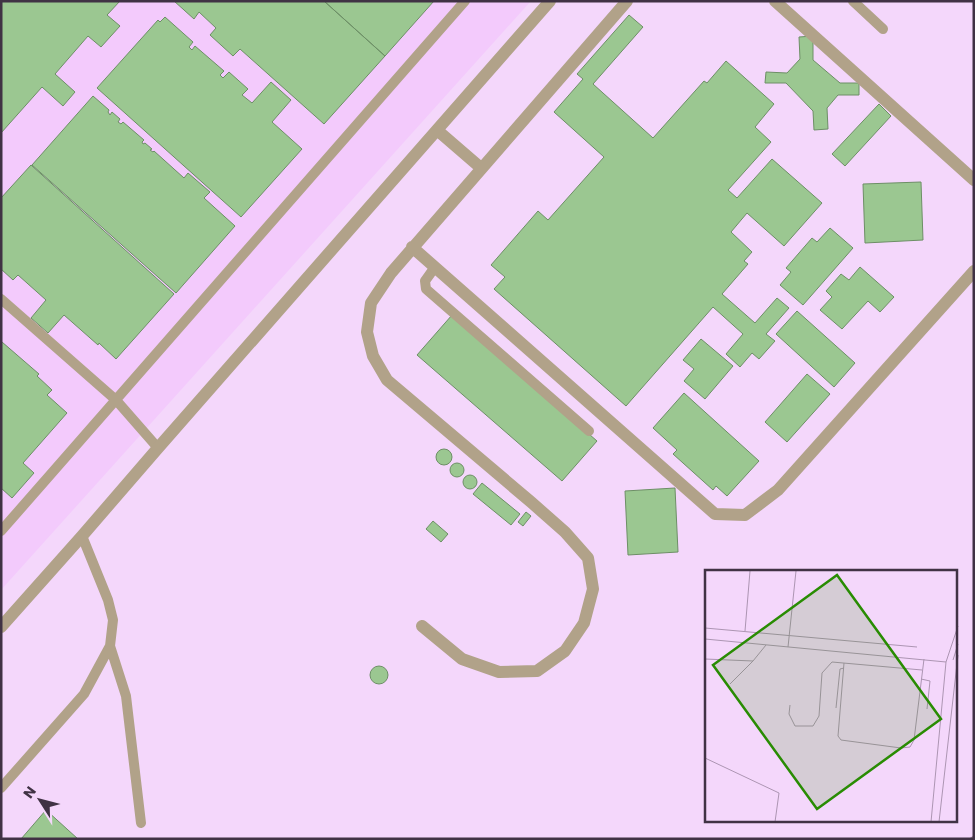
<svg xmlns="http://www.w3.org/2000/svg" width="975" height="840" viewBox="0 0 975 840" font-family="Poppins,sans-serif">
	<rect width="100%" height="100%" fill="#f4d7fb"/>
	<!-- built -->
	<path fill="#f3cafc" d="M1 1H531L1 590Z"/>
	<!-- building -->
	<path fill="#9bc791" stroke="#6d8f66" d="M1 1H120L107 15 120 26 101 47 88 36 55 74 75 92 63 106 42 87 1 133Z
		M174 1H324L385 56 324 124 240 49 233 56 210 35 216 28 199 12 194 19Z
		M324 1H434L385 56Z
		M629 15 643 27 593 84 653 138 704 81 707 83 726 61 774 104 755 127 771 142 728 190 737 198 772 159 822 203 784 246 747 213 731 232 752 252 744 261 748 264 722 294 755 323 777 298 789 308 766 334 775 341 759 359 752 353 740 367 726 354 743 334 713 307 626 406 494 289 505 277 491 265 538 211 548 220 604 157 554 112 583 79 577 74Z
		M165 17 193 42 189 47 192 50 195 46 224 71 220 75 223 78 229 72 248 89 242 95 252 103 271 82 291 100 272 122 302 149 241 217 97 88 158 20 160 22Z
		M813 36V60L840 83H859V95H838L827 108 828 129 814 130 813 111 786 83H765L766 72 787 73 800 59 799 37Z
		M93 96 109 110 108 112 110 115 112 112 120 119 118 122 121 124 123 122 144 140 142 142 143 144 145 143 152 149 150 150 153 152 154 151 184 178 188 173 210 192 204 198 235 226 176 293 32 165Z
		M879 104 891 116 845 166 832 154Z
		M31 165 174 294 116 359 99 343 98 345 64 315 48 333 31 318 46 300 18 275 13 280 1 269V198Z
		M921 182 923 240 865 243 863 184Z
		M830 228 853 248 803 305 780 285 791 272 786 268 812 238 817 242Z
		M860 267 894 297 880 312 868 301 842 329 820 310 832 297 826 291 841 274 849 280Z
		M797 311 855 363 834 387 776 334Z
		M452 315 597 441 562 481 417 355Z
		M701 339 733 366 705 399 684 381 694 369 683 360Z
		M2 342 39 374 37 376 52 390 47 395 67 413 23 463 34 473 12 498 1 488V343Z
		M807 374 830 394 787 442 765 422Z
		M684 393 759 461 727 496 716 486 713 490 673 454 677 450 653 428Z
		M436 457a8 8 0 1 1 16 0a8 8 0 1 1-16 0Z
		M450 470a7 7 0 1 1 14 0a7 7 0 1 1-14 0Z
		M463 482a7 7 0 1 1 14 0a7 7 0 1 1-14 0Z
		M482 483 520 514 511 525 473 494Z
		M675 488 678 552 628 555 625 491Z
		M526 512 531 516 523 526 518 522Z
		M433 521 448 534 441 542 426 529Z
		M370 675a9 9 0 1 1 18 0a9 9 0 1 1-18 0Z
		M46 810 78 839H21Z"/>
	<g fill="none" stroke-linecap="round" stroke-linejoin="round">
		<!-- path -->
		<path stroke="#9c86a1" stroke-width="3" stroke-dasharray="4 2.5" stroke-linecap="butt" d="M971 839 974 837"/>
		<!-- service -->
		<path stroke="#b1a289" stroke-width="10" d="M853 1 883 29
			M435 267 425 281 426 289 589 431
			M1 299 116 400 158 448
			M1 531 465 1
			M110 646 126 696 141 823
			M1 788 84 694 110 646 113 620 108 600 82 536"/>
		<!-- minor -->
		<path stroke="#b1a289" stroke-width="12" d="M775 1 974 180
			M437 130 481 168
			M412 247 715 514 745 515 778 490 974 271
			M422 626 462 659 499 672 537 671 565 651 584 623 593 589 588 558 565 532 531 502 387 380 373 356 367 332 371 303 391 273 627 1
			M1 627 82 536 158 448 550 1"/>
	</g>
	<!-- overview -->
	<g transform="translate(705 570)">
		<rect width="252" height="252" fill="#f4d7fb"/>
		<path fill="none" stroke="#ac95b2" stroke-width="1" d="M0 58 212 77M40 61 45 1M0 69 241 92M83 77 91 1M0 89 48 91 61 75M248 90 253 74M139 93 133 166 136 170 196 178 205 177 209 170 219 89M216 109 225 111 222 139M25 114 48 91M85 135 84 144 90 156H108L114 146 117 103 127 92 217 100M131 138 135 99 139 98M0 188 74 223 70 252M226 252 241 92 253 56M234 252 253 85"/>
		<path fill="#298c03" fill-opacity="0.15" stroke="#298c03" stroke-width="2.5" d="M132 5 236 149 112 239 8 95Z"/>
		<rect width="252" height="252" fill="none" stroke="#403244" stroke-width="2.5"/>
	</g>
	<!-- border -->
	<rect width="975" height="840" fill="none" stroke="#403244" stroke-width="5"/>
	<!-- north arrow -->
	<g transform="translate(40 800) rotate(306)" stroke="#f4d7fb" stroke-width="4" paint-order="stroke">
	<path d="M0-4L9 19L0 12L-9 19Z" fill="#403244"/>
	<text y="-8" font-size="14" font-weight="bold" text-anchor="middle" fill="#403244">N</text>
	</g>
</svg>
